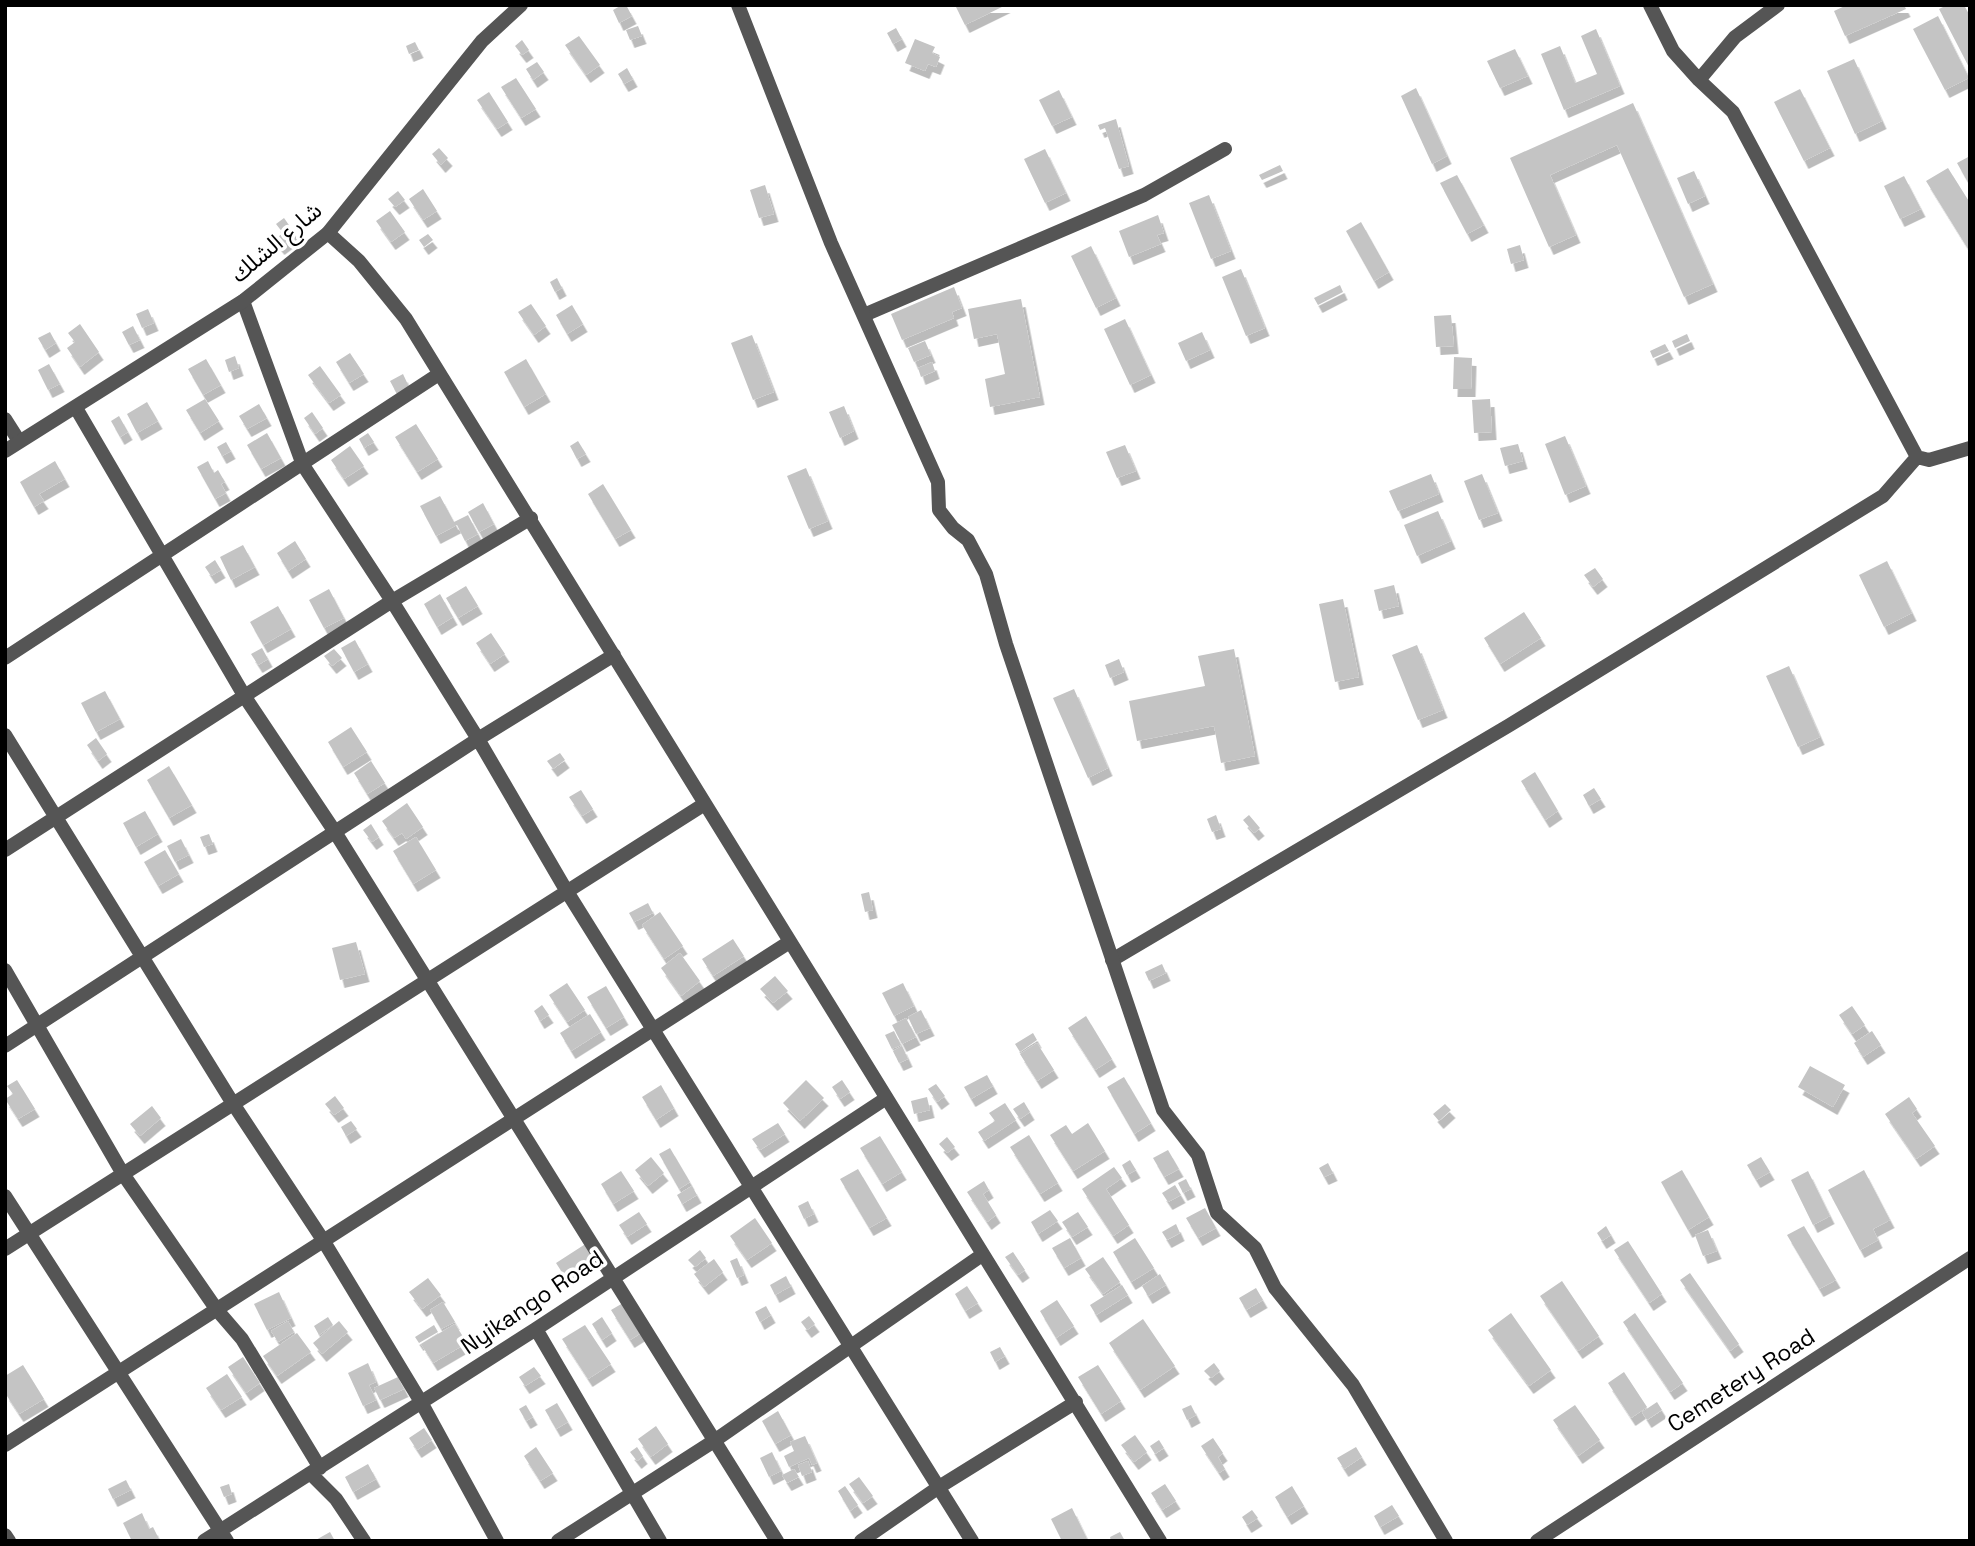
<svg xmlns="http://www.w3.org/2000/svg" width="1975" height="1546" viewBox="0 0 1975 1546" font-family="'Space Grotesk','Noto Sans Arabic',sans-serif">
	<defs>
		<filter id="shadow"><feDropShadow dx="4.5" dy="8" stdDeviation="0" flood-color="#0004"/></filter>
	</defs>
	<rect width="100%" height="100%" fill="#fff"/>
	<!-- building -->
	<path fill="#c4c4c4" filter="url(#shadow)" d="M622 5H626L632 16 619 23 613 10Z
		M955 5H1006L965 25Z
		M1847 5H1904L1906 9 1845 36 1834 11Z
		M1947 5H1964L1970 16V69L1939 9Z
		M1938 16 1969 78 1945 90 1913 29Z
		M638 26 642 36 630 40 626 30Z
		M896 28 902 39 893 44 887 33Z
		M1596 29 1620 86 1564 110 1541 54 1560 46 1575 83 1597 74 1581 36Z
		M579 36 600 65 586 75 565 45Z
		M915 39 935 47 932 53 940 57 936 67 928 64 925 71 905 63Z
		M522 40 529 50 522 55 515 46Z
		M415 42 419 50 409 54 406 46Z
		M1515 49 1528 76 1500 88 1487 61Z
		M1854 59 1882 121 1855 134 1827 71Z
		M537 62 544 72 533 80 526 69Z
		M627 68 633 79 624 84 618 74Z
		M516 78 536 109 521 118 501 87Z
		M1416 88 1447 156 1432 164 1401 96Z
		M1800 89 1830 148 1804 161 1774 102Z
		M1059 90 1072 117 1052 126 1039 100Z
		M489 92 508 122 497 129 477 100Z
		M1633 103 1713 284 1684 297 1617 145 1550 175 1576 235 1549 247 1510 158Z
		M1116 119 1129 166 1119 169 1105 128 1100 130 1098 125Z
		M439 148 448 158 441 165 432 154Z
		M1045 149 1066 193 1045 203 1024 159Z
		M1970 156V186L1957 163Z
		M1280 165 1283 171 1262 180 1259 175Z
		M1948 168 1970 203V252L1926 181Z
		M1694 171 1705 196 1688 204 1677 178Z
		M1457 175 1484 225 1467 234 1440 183Z
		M1904 176 1921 209 1900 219 1884 186Z
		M765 185 774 214 759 218 750 190Z
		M423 189 437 211 423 220 409 199Z
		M398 191 405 200 395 207 388 199Z
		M1209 195 1231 251 1211 259 1189 203Z
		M390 211 405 232 391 242 376 221Z
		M1158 215 1164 233 1157 235 1161 244 1129 257 1119 231Z
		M284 218 296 235 280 247 274 240 283 233 276 224Z
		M1361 222 1389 272 1374 281 1346 231Z
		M428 234 433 240 424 247 419 240Z
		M1520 245 1524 260 1511 264 1507 249Z
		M1091 246 1116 298 1096 308 1071 256Z
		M1241 269 1265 328 1246 336 1222 277Z
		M557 278 562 288 555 292 550 282Z
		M1340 285 1343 292 1318 305 1314 298Z
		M954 287 962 308 952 312 954 318 902 340 891 314Z
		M1021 299 1040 397 990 407 985 379 1005 374 997 334 974 339 968 309Z
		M531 304 546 326 534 335 518 312Z
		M572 305 583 324 567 334 556 315Z
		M148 309 154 323 142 328 136 314Z
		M1451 315 1454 346 1436 347 1434 316Z
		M1125 319 1151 375 1130 385 1104 329Z
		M80 324 99 352 80 367 67 348 75 342 68 333Z
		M133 326 140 340 129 345 122 332Z
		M50 332 56 343 45 350 38 338Z
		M1202 332 1210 350 1186 361 1178 343Z
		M1687 334 1690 341 1675 348 1672 341Z
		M752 335 774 392 753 400 731 343Z
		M925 341 931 355 914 362 908 348Z
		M1665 344 1669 351 1653 358 1650 351Z
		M350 353 364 374 349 383 336 362Z
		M235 356 239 368 229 372 225 360Z
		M1454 357 1472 358 1471 389H1453Z
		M206 359 221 385 203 395 188 369Z
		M526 359 546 394 524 407 504 372Z
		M932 362 935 371 921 377 918 368Z
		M49 364 60 384 48 390 38 370Z
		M320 366 341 395 329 403 308 375Z
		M403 374 410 389 398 396 390 381Z
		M205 399 219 421 200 433 186 410Z
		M1490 399 1492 432 1474 433 1472 400Z
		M147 402 158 421 137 433 127 414Z
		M259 404 267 418 247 429 239 416Z
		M844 406 854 431 840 438 829 412Z
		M312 412 323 428 315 434 304 418Z
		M119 416 128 432 120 437 111 421Z
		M416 424 438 459 417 472 395 437Z
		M267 433 281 458 261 469 247 445Z
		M368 433 374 442 364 448 359 439Z
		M1565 436 1586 486 1565 495 1545 444Z
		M578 441 586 454 577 459 570 446Z
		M226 442 231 451 222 456 217 447Z
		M1518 444 1523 461 1505 466 1500 448Z
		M1125 445 1136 471 1117 478 1106 452Z
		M350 446 364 466 344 479 331 460Z
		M55 461 65 479 39 494 44 501 34 507 20 482Z
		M208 461 214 473 218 470 225 482 221 484 226 493 215 499 197 467Z
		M806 468 828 521 809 529 787 476Z
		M1431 474 1439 494 1398 511 1389 491Z
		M1482 474 1498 513 1479 520 1464 481Z
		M603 484 631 530 615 539 588 494Z
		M440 496 454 522 468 515 478 534 465 541 457 525 436 536 420 506Z
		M483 503 494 524 479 532 468 512Z
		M1438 511 1451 541 1417 556 1404 525Z
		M295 541 306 559 288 571 277 553Z
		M243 545 255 567 231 580 220 557Z
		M215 560 221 570 211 576 205 567Z
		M1887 561 1912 613 1884 627 1859 575Z
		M1595 568 1603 579 1593 587 1584 575Z
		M1394 585 1399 606 1379 611 1374 590Z
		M466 586 478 606 458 618 446 598Z
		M329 589 344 618 324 628 309 600Z
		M440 594 453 617 437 627 424 604Z
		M1343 599 1359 677 1335 682 1319 604Z
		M278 606 291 629 263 645 250 622Z
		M1524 612 1541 638 1500 664 1484 638Z
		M491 633 505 654 490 664 476 643Z
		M355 640 368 664 354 672 341 648Z
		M1417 645 1443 710 1418 720 1392 655Z
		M262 648 268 659 258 665 251 654Z
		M334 649 342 658 332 666 324 656Z
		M1234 649 1255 756 1221 763 1214 726 1137 741 1129 701 1205 686 1198 656Z
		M1119 659 1124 672 1110 678 1105 665Z
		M1789 666 1820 737 1798 747 1766 676Z
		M1074 689 1108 768 1088 778 1053 698Z
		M105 691 120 719 96 732 81 703Z
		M351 727 367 752 343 767 328 742Z
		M96 738 107 754 98 761 87 745Z
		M560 753 565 760 553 769 547 761Z
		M371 761 385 783 367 794 354 773Z
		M169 766 192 805 169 818 147 780Z
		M1535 772 1558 811 1545 820 1521 781Z
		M1594 788 1601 799 1589 806 1583 795Z
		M581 790 593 809 582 816 569 797Z
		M407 803 423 827 406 839 402 833 394 838 382 821Z
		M145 811 158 834 136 847 123 823Z
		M1216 815 1221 829 1212 832 1207 819Z
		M1249 815 1260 828 1254 833 1243 820Z
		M371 824 379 837 372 842 363 830Z
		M209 834 213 844 204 847 200 837Z
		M416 837 436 870 413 884 393 851Z
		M181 839 189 855 175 862 167 846Z
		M165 850 179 874 158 886 144 862Z
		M869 892 873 910 865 912 861 894Z
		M648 903 653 913 634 922 629 913Z
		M660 912 683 946 664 959 642 925Z
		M733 939 744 956 713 976 702 959Z
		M356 942 365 974 340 980 332 948Z
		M680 953 700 981 681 996 661 968Z
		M1162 964 1166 973 1149 981 1145 972Z
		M775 976 788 991 773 1003 760 989Z
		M567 983 585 1010 567 1022 549 995Z
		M903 983 914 1006 894 1016 882 993Z
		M606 986 624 1017 606 1028 587 997Z
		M542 1005 549 1015 540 1021 534 1011Z
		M1852 1006 1865 1025 1852 1034 1839 1015Z
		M921 1010 930 1028 916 1034 908 1017Z
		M590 1014 601 1032 571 1051 560 1033Z
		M1086 1016 1112 1059 1095 1070 1068 1028Z
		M906 1018 916 1037 902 1044 892 1025Z
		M894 1031 901 1045 892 1049 885 1035Z
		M1872 1031 1881 1045 1863 1057 1854 1043Z
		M1033 1033 1037 1040 1020 1052 1015 1044Z
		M1037 1043 1054 1070 1037 1081 1020 1054Z
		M902 1046 908 1059 899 1063 893 1051Z
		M1810 1066 1845 1085 1833 1107 1798 1087Z
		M987 1075 993 1086 971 1099 964 1087Z
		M1124 1077 1151 1123 1134 1134 1107 1087Z
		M17 1080 35 1109 18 1119 5 1099 13 1094 7 1086Z
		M806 1080 824 1098 800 1121 783 1103Z
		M842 1080 850 1092 840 1099 832 1087Z
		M936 1084 945 1096 937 1102 928 1089Z
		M661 1085 674 1108 656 1120 642 1097Z
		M335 1096 344 1108 334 1115 325 1104Z
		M927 1097 930 1110 914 1114 911 1101Z
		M1909 1097 1917 1109 1912 1113 1935 1146 1916 1159 1885 1114Z
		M1024 1102 1030 1112 1020 1119 1013 1109Z
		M1005 1103 1016 1120 984 1141 978 1132 995 1121 989 1113Z
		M1445 1104 1451 1110 1439 1121 1433 1114Z
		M152 1106 161 1118 140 1136 130 1124Z
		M351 1121 357 1129 346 1136 341 1127Z
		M778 1123 785 1134 760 1150 752 1139Z
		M1088 1123 1105 1151 1073 1171 1050 1135 1066 1125 1072 1134Z
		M1029 1135 1058 1183 1040 1194 1010 1147Z
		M880 1136 902 1172 882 1184 860 1148Z
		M947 1137 955 1147 947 1153 939 1144Z
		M670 1148 690 1182 679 1189 659 1154Z
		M1168 1150 1179 1169 1164 1177 1153 1158Z
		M651 1157 664 1173 648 1186 635 1170Z
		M1761 1157 1770 1172 1756 1180 1747 1165Z
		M1130 1160 1136 1170 1127 1175 1122 1165Z
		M1328 1163 1333 1173 1324 1177 1319 1168Z
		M1114 1167 1122 1178 1106 1189 1129 1225 1113 1236 1082 1189Z
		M858 1169 887 1218 869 1228 840 1179Z
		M1682 1170 1709 1217 1688 1230 1661 1182Z
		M1864 1170 1890 1220 1873 1229 1878 1240 1860 1250 1828 1190Z
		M621 1171 634 1191 613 1204 601 1184Z
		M1808 1171 1830 1216 1813 1225 1791 1180Z
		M1186 1179 1191 1189 1183 1193 1178 1183Z
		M984 1181 989 1190 983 1194 996 1215 987 1222 967 1192Z
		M1175 1185 1181 1195 1168 1202 1162 1193Z
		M692 1186 697 1195 682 1204 677 1195Z
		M808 1201 814 1214 804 1219 798 1206Z
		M1205 1208 1216 1228 1198 1238 1186 1218Z
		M1050 1210 1058 1221 1038 1234 1031 1222Z
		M639 1212 647 1224 627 1237 619 1225Z
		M1078 1212 1088 1227 1072 1237 1062 1222Z
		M755 1218 772 1243 747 1260 730 1236Z
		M1176 1224 1180 1233 1167 1240 1162 1232Z
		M1606 1226 1611 1235 1602 1241 1597 1233Z
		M1804 1226 1836 1280 1819 1289 1787 1235Z
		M1708 1230 1717 1251 1703 1256 1695 1235Z
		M1070 1238 1081 1258 1064 1268 1052 1248Z
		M1135 1238 1154 1268 1131 1282 1113 1252Z
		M1628 1241 1662 1294 1649 1303 1614 1250Z
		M587 1243 596 1257 565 1277 556 1263Z
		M700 1250 706 1258 695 1267 688 1260Z
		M1013 1252 1025 1270 1018 1275 1005 1257Z
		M1103 1257 1120 1282 1103 1294 1085 1269Z
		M737 1258 744 1275 737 1278 730 1261Z
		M714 1259 723 1272 704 1287 694 1274Z
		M1690 1273 1739 1344 1730 1351 1680 1280Z
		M1160 1274 1166 1285 1148 1296 1142 1286Z
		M786 1276 791 1286 775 1295 770 1285Z
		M428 1278 441 1295 422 1309 409 1292Z
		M1562 1281 1599 1336 1578 1351 1540 1296Z
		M1122 1285 1128 1295 1096 1315 1090 1305Z
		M967 1286 978 1303 965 1311 955 1294Z
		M1256 1288 1263 1300 1246 1310 1239 1298Z
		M279 1292 291 1318 267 1330 254 1304Z
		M1057 1300 1074 1326 1056 1338 1040 1311Z
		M443 1302 455 1322 441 1329 430 1310Z
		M623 1303 641 1333 630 1340 611 1310Z
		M766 1306 771 1315 760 1322 755 1312Z
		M1511 1313 1551 1370 1529 1386 1488 1330Z
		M1635 1313 1683 1383 1670 1392 1623 1322Z
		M809 1316 815 1324 807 1330 801 1322Z
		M328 1317 333 1325 319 1335 314 1326Z
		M602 1317 612 1333 602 1340 592 1324Z
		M1143 1319 1175 1366 1140 1390 1109 1343Z
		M288 1321 294 1332 278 1342 271 1331Z
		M339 1321 348 1332 322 1354 313 1343Z
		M455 1324 467 1343 433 1363 421 1344Z
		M434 1325 438 1332 419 1343 415 1337Z
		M585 1325 611 1364 588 1379 562 1339Z
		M297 1333 311 1352 277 1376 263 1356Z
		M1000 1347 1005 1356 995 1362 990 1352Z
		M243 1357 260 1383 246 1393 228 1367Z
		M368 1363 376 1382 369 1385 376 1400 363 1406 348 1373Z
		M1214 1363 1220 1371 1211 1378 1204 1371Z
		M23 1365 44 1399 19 1414 5 1393V1376Z
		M1098 1365 1121 1401 1101 1414 1078 1377Z
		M534 1367 541 1376 525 1386 519 1377Z
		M1624 1372 1647 1407 1631 1418 1608 1383Z
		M227 1374 242 1397 221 1410 206 1388Z
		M398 1377 404 1389 380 1400 374 1388Z
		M1657 1402 1662 1410 1647 1420 1642 1412Z
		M557 1403 568 1422 556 1429 545 1410Z
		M526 1405 533 1417 526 1421 519 1409Z
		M1191 1405 1196 1415 1187 1420 1182 1409Z
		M1575 1405 1600 1440 1578 1456 1553 1420Z
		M778 1411 791 1435 775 1444 762 1421Z
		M656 1426 668 1444 651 1457 638 1439Z
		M424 1428 432 1440 417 1450 409 1438Z
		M1135 1435 1147 1452 1134 1462 1121 1445Z
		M805 1436 817 1463 812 1465 809 1458 789 1467 784 1456 794 1451 790 1442Z
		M1213 1438 1223 1453 1218 1457 1225 1469 1219 1473 1201 1446Z
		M1159 1440 1164 1448 1155 1454 1150 1446Z
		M536 1447 553 1473 540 1481 524 1456Z
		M637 1447 643 1456 637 1461 630 1452Z
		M1356 1447 1362 1457 1344 1469 1337 1458Z
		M772 1452 781 1471 769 1477 760 1458Z
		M808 1461 812 1472 802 1476 798 1465Z
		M368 1464 376 1479 353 1492 345 1477Z
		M794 1469 799 1477 787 1483 782 1475Z
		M859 1477 873 1496 863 1503 849 1484Z
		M126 1480 131 1490 113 1499 108 1489Z
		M229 1484 232 1494 224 1497 220 1487Z
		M1165 1484 1176 1501 1162 1510 1151 1493Z
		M845 1486 858 1505 850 1511 838 1491Z
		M1292 1486 1304 1506 1287 1517 1275 1497Z
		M1392 1505 1399 1516 1380 1527 1374 1516Z
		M1072 1508 1088 1541H1062L1051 1519Z
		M1252 1510 1258 1518 1247 1525 1242 1517Z
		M142 1513 149 1529 153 1527 160 1541H132L123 1523Z
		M330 1532 335 1541H314Z
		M1120 1532 1125 1541H1111L1110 1537Z"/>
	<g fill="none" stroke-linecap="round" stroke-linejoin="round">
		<!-- minor -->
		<path stroke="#555" stroke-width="14" d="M1650 5 1673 51 1699 80 1733 112 1917 457 1929 460 1970 448
			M1699 80 1735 37 1778 5
			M328 233 359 261 406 319 1160 1541
			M243 301 303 465 392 601 478 739 566 890 972 1541
			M864 315 1144 195 1225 149
			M76 408 245 697 335 832 777 1541
			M5 419 19 441
			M5 658 439 374
			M5 735 232 1102 323 1240 421 1402 497 1541
			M5 850 392 601 531 518
			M1112 960 1508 726 1883 496 1917 457
			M5 970 123 1174 217 1310 242 1339 320 1468
			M5 1046 478 739 614 655
			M5 1196 227 1541
			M5 1249 703 805
			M536 1329 660 1541
			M5 1445 788 943
			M311 1474 336 1499 364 1541
			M5 1535 9 1541
			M204 1541 536 1329 885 1099
			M558 1541 714 1441 982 1255
			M861 1541 939 1487 1076 1402
			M1537 1541 1970 1258"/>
		<!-- tertiary -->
		<path stroke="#555" stroke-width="14" d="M738 5 831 243 938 482 939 510 953 528 968 540 986 574 1006 644 1163 1110 1198 1155 1217 1213 1255 1248 1275 1288 1353 1385 1446 1541
			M5 451 243 301 328 233 482 41 521 5"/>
	</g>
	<g text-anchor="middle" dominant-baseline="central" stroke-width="7" stroke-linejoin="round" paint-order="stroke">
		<!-- street labels -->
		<g font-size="23" fill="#000" stroke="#fff">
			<text transform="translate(276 242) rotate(-40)">شارع الشلك</text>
			<text transform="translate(532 1302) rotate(-34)">Nyikango Road</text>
			<text transform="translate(1741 1380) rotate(-33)">Cemetery Road</text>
		</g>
	</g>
	<!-- border -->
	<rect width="1975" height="1546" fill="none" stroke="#000000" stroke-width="14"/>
</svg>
